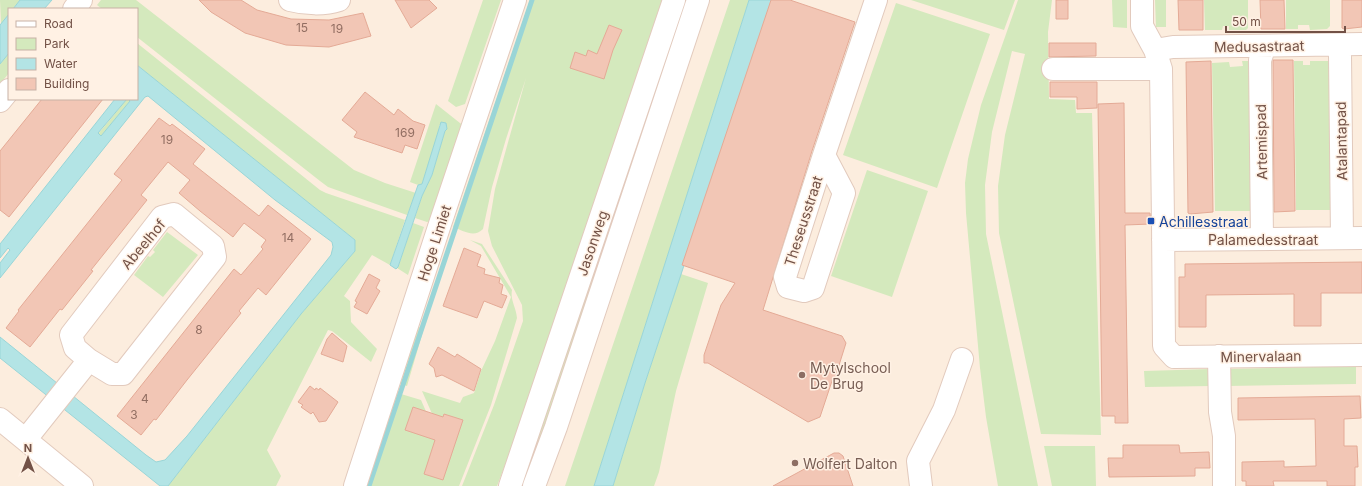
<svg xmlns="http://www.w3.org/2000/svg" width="1362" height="486" viewBox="0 0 1362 486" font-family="Inter,sans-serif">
	<rect width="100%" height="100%" fill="#fcedde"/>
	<!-- green -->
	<path fill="#d4e9bd" d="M0 0H20L13 9H9V14L1 24Z
		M101 0H136L354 170 385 183 416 193 407 215 328 187 320 181 137 37V9H102L97 5Z
		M483 0H501L465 104 456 107 448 101Z
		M530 0H663L518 431 497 486H462L494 405 523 321 522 305 492 246 488 231 495 189 526 78 506 139 492 187 483 229C474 238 464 231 453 227Z
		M681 0H691L526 486H515Z
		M730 0H749L594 486H565Z
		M911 0H1015L1004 30Z
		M1018 0H1052L1048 32 1049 99 1075 100 1076 113H1092L1101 435 1041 434 999 233 998 186 1005 135 1025 54 1012 51 992 132 985 185 986 234 1038 486H998L986 417 980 368 966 213 965 183 968 159 981 105Z
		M1112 0H1127V28L1113 27Z
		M1155 0H1166V27H1156Z
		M1204 0H1248V28L1246 30H1229V26H1223L1222 30H1205Z
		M1286 0H1330V26L1327 29 1310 30 1309 25H1298V29H1286Z
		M896 3 990 34 937 188 843 155Z
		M137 43 320 190 326 193 405 220 390 265 372 255 344 296 350 301 351 322 377 349 371 362 332 331 328 330 267 450 281 476 276 486H168L301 314 355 251V240L137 65Z
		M9 53V73L0 84V64Z
		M1242 61H1255L1256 211H1215L1212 63 1229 62 1230 67 1243 66Z
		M1294 61H1303V65H1310V61H1336L1339 210H1296Z
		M127 99H129L130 101 101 136 98 134Z
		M436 104 465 127 434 220 427 222 415 218 422 196 432 175 445 131 447 129 439 125V130L422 184 418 185 410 182Z
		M867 170 928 191 892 297 831 276Z
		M413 223 424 227 408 275 397 268 398 267Z
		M167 232 198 255 163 297 134 275 148 256 150 257 155 252 153 250Z
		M470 240 482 244 512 290C510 300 516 307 517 318L491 405 459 486H358L391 391 421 400 428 416H433L422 391 460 403 463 397 474 393 481 371 495 341 511 297 481 246Z
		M681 274 708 283 676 391 659 472 654 486H613L645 383Z
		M418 327 424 328 407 386 394 382Z
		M1356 366V384L1227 386 1226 369Z
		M1211 369 1212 386 1145 387 1144 371Z
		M1044 446H1095L1096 486H1052Z"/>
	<!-- water -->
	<path fill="#b3e4e5" stroke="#99d5d7" d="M20 0H52L44 9H13Z
		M749 0H772L645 383 613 486H594Z
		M9 14V53L0 64V25Z
		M137 65 355 240V251L301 314 168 486H160L0 358V337L146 455 156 462 165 460 187 436 331 255 333 247 332 242 275 200 148 96 145 97 0 278V263L10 250 8 248 0 258V244L115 99H127L98 133 101 136 130 101 128 99H137Z
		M441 122 446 123 447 129 445 131 432 175 422 196 398 267 396 269 390 265 418 185 422 184Z"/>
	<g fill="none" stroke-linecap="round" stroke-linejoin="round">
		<!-- stream -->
		<path stroke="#99d5d7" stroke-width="5" d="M369 486 532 0"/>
	</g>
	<!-- building -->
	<path fill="#f2c6b5" stroke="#e4aa96" d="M199 0H241L257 10 291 19 329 20 363 13 371 36 329 47 286 45 245 33 211 12Z
		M395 0H429L437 8 411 28Z
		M771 0H790L855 22 812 151 763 310 842 336 846 343 834 381 833 378 820 417 808 422 708 363H704V355L721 305 735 283 682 265Z
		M1056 0H1068V19H1056Z
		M1178 0H1203V30H1179Z
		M1260 0H1284L1285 29H1261Z
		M1342 0H1362V27L1344 29 1342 28Z
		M609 25 622 30 613 50 604 79 570 68 575 52 586 56 588 50 597 54Z
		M1049 43H1096V56L1049 57Z
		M1273 60H1293L1295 211 1274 212Z
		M1211 61 1213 212 1190 214 1188 213 1186 62Z
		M1050 82H1097V108L1077 109V97H1050Z
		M365 92 394 115 398 109 413 121 425 125 417 149 405 145 402 153 354 137 357 132 342 120Z
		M42 99H103L9 217 0 210V151Z
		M1124 103 1125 213H1150L1151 224 1125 225 1128 423H1115V416H1102L1098 104Z
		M159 118 170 126 172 124 205 149 193 164 259 216 268 205 311 239 266 295 258 288 239 311 241 313 187 380 156 420 154 419 141 435 117 416 234 269 241 275 263 249 261 247 266 240 244 223 233 237 200 211 179 193 190 180 168 162 141 195 147 200 91 270 93 271 62 310 60 309 30 347 6 328 19 311 18 310 122 180 114 174Z
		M464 248 481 255 477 266 485 269 484 274 500 278 499 283 503 285 501 294 507 296 502 308 484 301 477 318 443 306Z
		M1362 262V293H1321V326H1294V294L1206 295V327H1179V277H1185V264Z
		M369 274 380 280 376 288 380 291 367 314 354 307 357 302 355 301Z
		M332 333 347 346 343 362 321 354 327 339Z
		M438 347 455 357 457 354 481 369 474 391 442 375 436 377 434 368 429 364Z
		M310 386 315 390 316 388 319 390 320 388 338 402 326 421 319 422 313 412 311 414 301 407 303 405 298 402Z
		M1360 396 1361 418 1344 419V446H1357L1358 467H1355V486H1327V481H1273L1274 486H1246V481H1242V462L1284 461V467L1316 466 1315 419 1238 420V398Z
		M413 407 443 417 444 414 463 420 443 480 424 474 435 440 405 430Z
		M1123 445H1179L1180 453 1209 452 1210 468H1195V476L1109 477 1108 458H1123Z
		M834 453H839L843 456 853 486H773Z"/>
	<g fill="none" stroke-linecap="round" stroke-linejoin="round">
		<!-- minor casing -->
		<g stroke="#e2cabd" stroke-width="24">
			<path id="minor" d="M290 0C305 4 324 5 339 0
				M1142 0V26L1155 50 1161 69 1163 221 1164 346 1174 357 1362 355
				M74 9 81 0
				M1337 45 1340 55 1342 238
				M1155 50 1173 47 1362 44
				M1053 69H1161
				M0 101 9 90
				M824 155 844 193 813 288 804 291 788 287 785 277 824 155 876 0
				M174 214 213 246 215 257 123 374H112L89 360 75 348 71 335 162 217Z
				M1262 239 1260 60 1265 46
				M1163 240 1362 238
				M1219 356 1220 412 1224 436V486
				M0 419 82 486
				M26 439 89 360
				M355 486 439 227 515 0
				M510 486 674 0
				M534 486 556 427 698 0
				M921 486 918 461 944 410 962 359"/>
		</g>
		<!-- minor -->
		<use href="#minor" stroke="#fff" stroke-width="22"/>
	</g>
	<!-- markers -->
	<rect fill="#1a4fb4" stroke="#fff1e4" stroke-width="1.5" x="1147" y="217" width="8" height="8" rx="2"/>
	<g fill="#8d6e63" stroke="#fff1e4" stroke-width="1.5">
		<circle cx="802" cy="375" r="4"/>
		<circle cx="795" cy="463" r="4"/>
	</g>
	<g text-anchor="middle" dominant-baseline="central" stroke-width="3" stroke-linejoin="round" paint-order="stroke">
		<!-- number labels -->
		<g font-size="12" fill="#926e62">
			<text x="302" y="27">15</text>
			<text x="337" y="28">19</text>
			<text x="405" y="132">169</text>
			<text x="167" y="139">19</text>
			<text x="288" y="237">14</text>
			<text x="199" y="329">8</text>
			<text x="145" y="398">4</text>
			<text x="134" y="414">3</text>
		</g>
		<!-- street labels -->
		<g font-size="14" fill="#725146" stroke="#fff1e4">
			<text transform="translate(1259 46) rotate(-1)">Medusastraat</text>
			<text transform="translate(1341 141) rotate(-91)">Atalantapad</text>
			<text transform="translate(1261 142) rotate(-91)">Artemispad</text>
			<text transform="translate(803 221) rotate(-72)">Theseusstraat</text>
			<text x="1263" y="239">Palamedesstraat</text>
			<text transform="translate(434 243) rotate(-72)">Hoge Limiet</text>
			<text transform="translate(592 243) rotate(-71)">Jasonweg</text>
			<text transform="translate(143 244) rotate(-50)">Abeelhof</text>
			<text transform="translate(1261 356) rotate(-1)">Minervalaan</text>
		</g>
		<!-- transit labels -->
		<g font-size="14" fill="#164399" stroke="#fff1e4" text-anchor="start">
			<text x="1159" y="221">Achillesstraat</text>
		</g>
		<!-- education labels -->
		<g font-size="14" fill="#785e54" stroke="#fff1e4" text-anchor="start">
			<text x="810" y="367">Mytylschool<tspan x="810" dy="16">De Brug</tspan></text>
			<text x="803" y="463">Wolfert Dalton</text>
		</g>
	</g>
	<!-- legend -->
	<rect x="8" y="8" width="130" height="92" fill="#fff1e4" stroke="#c7b1a5"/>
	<rect x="16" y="21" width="20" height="6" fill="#ffffff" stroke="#c7b1a5"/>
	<text x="44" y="28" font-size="12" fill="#725146">Road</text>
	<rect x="16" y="38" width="20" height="12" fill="#d4e9bd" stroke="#c7b1a5"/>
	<text x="44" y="48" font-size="12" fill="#725146">Park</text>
	<rect x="16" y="58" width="20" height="12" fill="#b3e4e5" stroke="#c7b1a5"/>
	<text x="44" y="68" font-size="12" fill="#725146">Water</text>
	<rect x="16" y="78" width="20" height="12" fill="#f2c6b5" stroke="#c7b1a5"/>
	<text x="44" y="88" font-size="12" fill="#725146">Building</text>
	<!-- north arrow -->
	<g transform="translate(28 458)" stroke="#fff1e4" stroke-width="3" paint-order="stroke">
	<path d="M0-3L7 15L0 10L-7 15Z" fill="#725146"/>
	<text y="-6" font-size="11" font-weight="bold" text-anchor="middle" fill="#725146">N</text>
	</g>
	<!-- scale -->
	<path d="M1226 26v6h119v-6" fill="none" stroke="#725146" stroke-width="2"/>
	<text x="1232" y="26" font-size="12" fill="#725146" stroke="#fff1e4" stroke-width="3" paint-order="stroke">50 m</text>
</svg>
